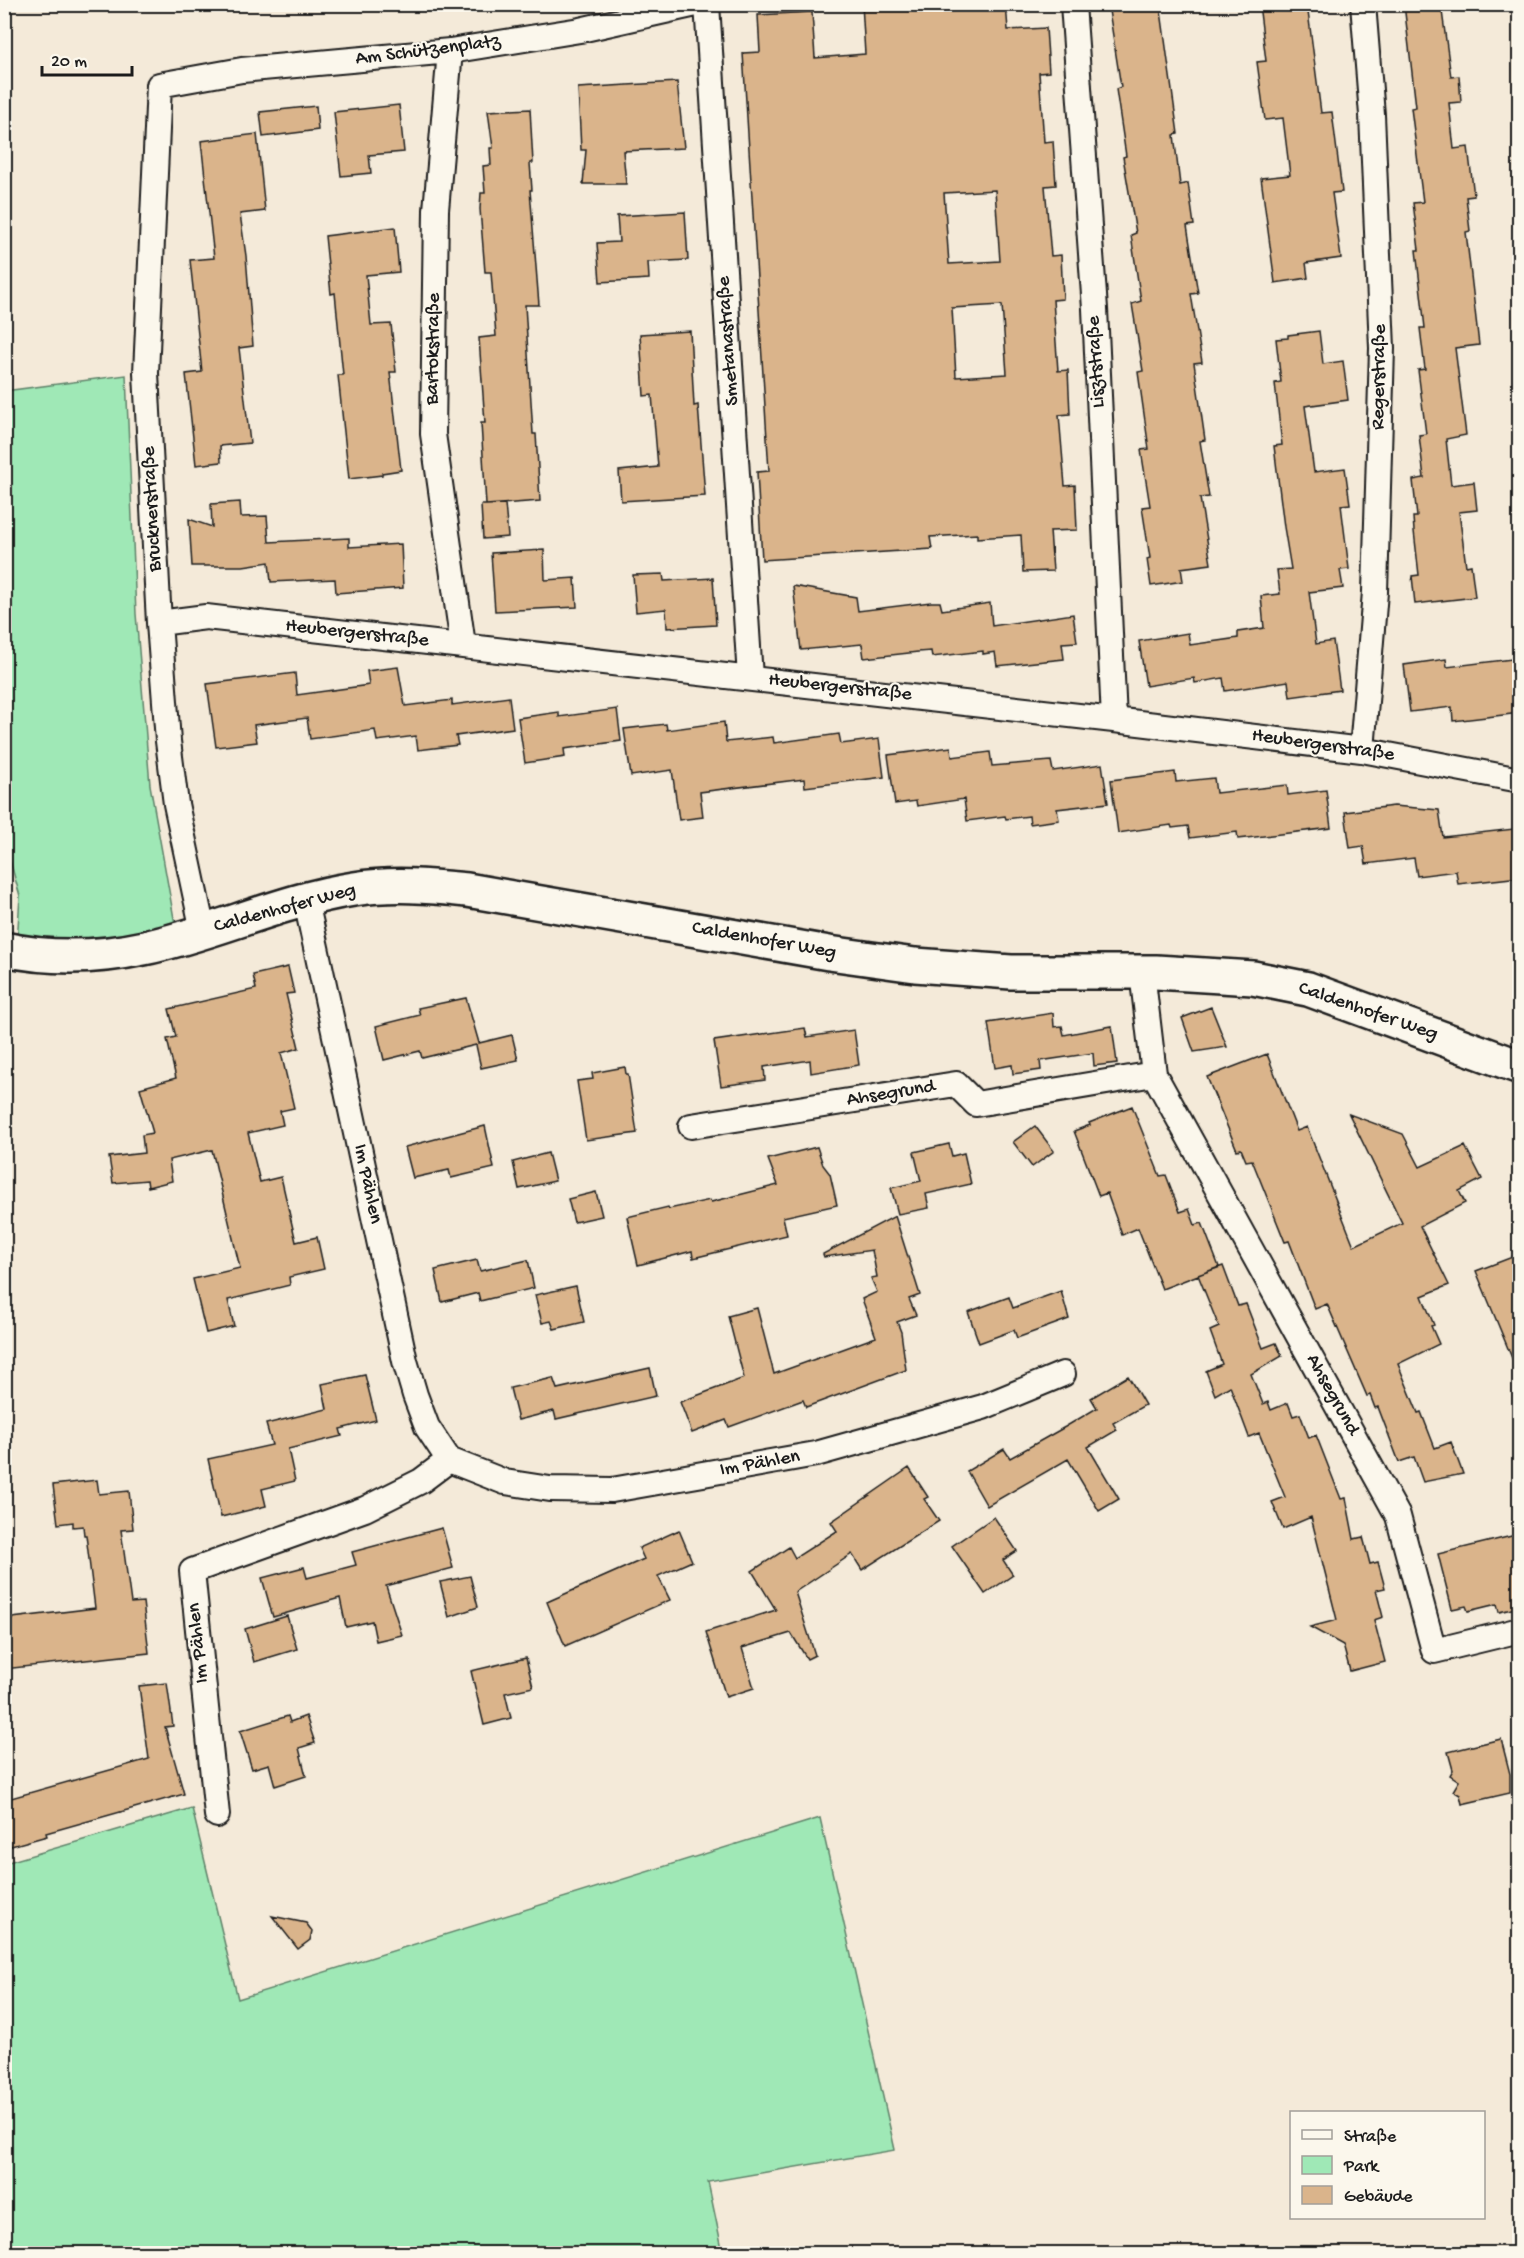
<svg xmlns="http://www.w3.org/2000/svg" width="1524" height="2258" viewBox="0 0 1524 2258" font-family="'Gochi Hand',sans-serif">
	<rect width="100%" height="100%" fill="#f4ead9"/>
	<filter id="ink" filterUnits="userSpaceOnUse"><feTurbulence type="fractalNoise" baseFrequency=".0167" numOctaves="2"/><feDisplacementMap in="SourceGraphic" scale="12" xChannelSelector="R" yChannelSelector="G"/><feConvolveMatrix kernelMatrix="1 2 1 2 8 2 1 2 1" color-interpolation-filters="sRGB"/></filter>
	<g filter="url(#ink)">
		<!-- green -->
		<path fill="#9fe8b6" stroke="#5e8269" stroke-width="1.5" d="M126 375 136 614 150 785 175 924 122 942 17 944 20 896 5 843V391Z
			M192 1808 238 1999 820 1818 895 2150 708 2182 723 2253H5V1863Z"/>
		<!-- building -->
		<path fill="#dab48b" stroke="#1c1c1c" stroke-width="1.5" fill-rule="evenodd" d="M862 4H1006L1008 30 1046 28 1049 72 1039 73 1044 142 1053 141 1056 185 1045 186 1051 256 1061 255 1063 299 1053 300 1058 371 1068 370 1070 414 1059 415 1065 486 1075 485 1077 530 1050 531 1053 571 1023 572 1021 535 977 538V534L930 537 932 549 762 560 757 472 769 471 743 53 760 52 758 15 812 12 815 58 865 54ZM995 190 1000 261 949 264 944 193ZM1002 305 1007 374 956 377 952 308Z
			M1108 4H1160L1178 134 1174 135 1180 185 1188 183 1194 225 1187 226 1198 293 1191 294 1202 362 1194 363 1205 440 1200 441 1209 497 1200 498 1211 564 1181 568 1183 581 1151 586 1147 559 1150 558 1142 507 1150 506 1141 450 1149 449 1138 372 1143 371 1132 304 1141 301 1131 235 1136 233 1123 157 1126 156 1116 89 1121 87Z
			M1259 4H1307L1321 113 1332 112 1342 192 1332 193 1341 258 1306 263 1308 278 1275 283 1261 178 1290 175 1283 118 1265 120 1257 62 1266 61Z
			M1404 4H1441L1451 77 1459 76 1461 102 1449 103 1454 149 1468 147 1474 196 1466 197 1470 231 1466 232 1479 345 1455 348 1466 435 1446 439 1451 485 1474 482 1477 510 1459 512 1466 566 1471 565 1475 597 1415 604 1412 576 1419 575 1414 531 1413 517H1417L1413 480 1424 478 1419 435 1426 434 1418 370 1425 369 1420 328H1425L1416 250H1419L1413 203 1423 202 1411 108 1416 107Z
			M677 82 684 148 623 151 626 184H583L586 150H581L578 88Z
			M399 105 404 152 369 155 371 173 341 176 334 112Z
			M316 106 318 130 263 137 260 112Z
			M530 109 533 163H530L532 190H530L539 305H525L533 434H536L540 501 486 505 505 504 508 537 483 539 481 505H486L481 423H485L479 338 496 336 491 272H485L480 209 481 193H485L483 166 491 165 490 148H493L488 111Z
			M257 134 265 211 240 214 246 256 253 346 239 348 250 443 220 446 221 462 196 465 186 374 202 372 190 260 214 258 201 141Z
			M685 212 688 260 648 262 649 279 600 282 597 243 619 242 617 216Z
			M395 227 399 272 366 275 371 325 391 324 396 372H390L401 470 382 473V475L349 479 338 375H343L335 293 331 294 325 236Z
			M690 331 694 406 698 405 705 496 621 501 619 471 658 467 652 395 644 396 640 334Z
			M1319 331 1323 364 1343 361 1348 400 1305 406 1314 472 1345 468 1350 504 1341 505 1349 569 1340 570 1343 588 1309 592 1316 644 1333 641 1340 690 1290 697 1288 681 1225 691 1223 678 1195 683 1194 678 1146 686 1139 641 1188 633 1190 645 1238 638V632L1264 628 1261 596 1280 594 1277 570 1291 569 1284 527 1274 446 1282 445 1275 383 1281 382 1276 339 1288 338V335Z
			M240 502 241 517 267 516 269 542 349 538V547L401 544 403 588 336 593 335 579 271 582 269 562 243 566H192L189 519 212 527 211 504Z
			M544 550 545 580 575 578 577 607 495 611 491 553Z
			M663 574 664 581 713 578 716 625 667 628 666 609 636 612 633 575Z
			M793 586 856 597 858 611 931 602H940L942 610 990 603 992 626 1073 614 1077 642 1062 643 1064 659 997 666 995 652 983 654V651L932 657 931 651 918 652 864 658 862 644 801 650Z
			M1520 658V713L1453 721 1452 707 1410 712 1404 665 1446 659 1447 667Z
			M398 667 405 706 452 700V705L509 697 513 728 456 736 458 745 418 750 416 736 377 741 375 730 310 739 307 718 254 725 257 742 216 747 207 684 295 673 297 695 369 685 367 671Z
			M617 709 621 741 564 749 565 757 525 763 518 718 559 712V717Z
			M724 722 726 742 773 737 774 743 839 734 841 744 879 739 884 777 805 787 804 779 700 792 703 817 679 820 672 770 631 776 624 729 666 724 667 730Z
			M951 747 952 757 990 752 992 766 1051 761 1053 771 1102 764 1108 803 1057 809 1059 820 1030 824 1029 816 1006 819 1005 816 967 821 964 799 917 806 916 801 895 804 888 755Z
			M1175 772 1176 782 1214 778 1216 793 1287 785 1288 795 1326 790 1331 828 1238 839 1237 832 1190 838 1188 826 1172 828 1171 825 1118 833 1111 780Z
			M1394 806 1439 810 1443 837 1514 829 1515 839H1520V877L1458 884 1456 871 1417 876 1414 858 1366 864 1363 846 1350 848 1345 812Z
			M288 967 294 993 286 994 299 1048 281 1053 294 1108 280 1111 283 1125 248 1133 260 1182 281 1177 296 1242 317 1237 324 1269 289 1277 290 1285 228 1300 234 1326 206 1333 193 1279 240 1268 212 1150 169 1160 172 1181 148 1187 147 1180 113 1183 109 1157 144 1153 142 1135 153 1133 140 1088 176 1078 167 1039 176 1037 169 1009 256 989 253 975Z
			M466 998 479 1043 512 1035 518 1060 481 1068 476 1045 422 1058 420 1051 384 1060 376 1026 420 1015 418 1008Z
			M1211 1007 1227 1047 1194 1052 1182 1018Z
			M1053 1013 1054 1027 1062 1026 1064 1035 1112 1026 1117 1063 1094 1066 1093 1053 1040 1061 1041 1070 1013 1074 1012 1065 995 1068 988 1023Z
			M805 1028 807 1037 854 1030 859 1065 811 1073 810 1060 764 1067 765 1080 721 1086 714 1041Z
			M1267 1054 1297 1131 1307 1127 1354 1246 1402 1223 1349 1114 1403 1134 1420 1167 1465 1146 1482 1179 1459 1191 1465 1203 1420 1226 1449 1285 1422 1296 1434 1325 1431 1326 1439 1344 1398 1364 1418 1413 1421 1412 1435 1448 1451 1442 1463 1474 1423 1482 1414 1457 1399 1462 1378 1407 1375 1408 1370 1395 1367 1396 1327 1304 1315 1309 1289 1241 1285 1242 1252 1160 1246 1161 1241 1149 1237 1150 1207 1077Z
			M625 1067 626 1074H628L637 1133 586 1140 577 1081 593 1079 592 1073Z
			M1132 1106 1160 1176 1166 1175 1180 1212 1189 1209 1195 1225 1202 1223 1219 1267 1162 1289 1138 1228 1122 1235 1107 1193 1099 1196 1074 1131 1090 1125 1089 1123Z
			M485 1126 494 1168 451 1178 449 1170 413 1178 405 1147Z
			M1035 1126 1054 1151 1032 1167 1013 1142Z
			M949 1144 952 1156 964 1153 971 1184 926 1194 929 1208 898 1214 891 1188 921 1181 914 1152Z
			M817 1147 823 1165 830 1174 837 1205 783 1217 787 1235 693 1258 692 1251 638 1265 627 1217 668 1207 669 1209 710 1200 711 1202 778 1185 768 1159Z
			M548 1153 555 1181 519 1189 513 1162Z
			M596 1192 602 1216 574 1222 568 1199Z
			M895 1216 920 1295 909 1299 916 1315 897 1322 901 1332 906 1370 806 1407 803 1400 729 1427 726 1420 692 1433 680 1402 744 1378 728 1316 757 1308 774 1374 876 1337 862 1299 877 1292 871 1278 877 1277 872 1250 824 1257 823 1254Z
			M1520 1254V1375H1519L1476 1271Z
			M477 1260 480 1271 528 1260 534 1288 480 1301 478 1293 442 1302 435 1270Z
			M1223 1266 1238 1306 1246 1304 1263 1348 1276 1343 1282 1356 1251 1374 1263 1404 1268 1402 1271 1410 1288 1403 1293 1416 1300 1414 1309 1438 1316 1435 1341 1499 1346 1498 1354 1539 1363 1537 1370 1564 1378 1562 1385 1588 1376 1590 1383 1617 1374 1620 1385 1662 1350 1671 1343 1645 1310 1627 1337 1620 1311 1517 1283 1529 1272 1502 1285 1497 1259 1433 1249 1437 1230 1386 1215 1395 1206 1371 1222 1364 1210 1331 1219 1327 1198 1275Z
			M576 1286 584 1322 554 1329 551 1321 542 1323 535 1295Z
			M1061 1291 1069 1319 1017 1338 1014 1330 979 1343 968 1312 1009 1297 1013 1308Z
			M650 1368 656 1396 556 1419 554 1411 518 1420 510 1388 553 1378 557 1389Z
			M365 1375 376 1420 340 1429 342 1436 288 1449 295 1481 262 1489 266 1506 221 1517 208 1459 272 1445 266 1424 327 1409 322 1384Z
			M1128 1376 1145 1405 1113 1423 1117 1430 1088 1447 1119 1499 1099 1511 1068 1459 987 1506 967 1471 1004 1449 1010 1458 1065 1427 1097 1408 1091 1398Z
			M909 1468 928 1497 924 1499 939 1521 862 1570 852 1554 795 1592 815 1655 807 1659 791 1633 742 1648 754 1688 726 1697 706 1632 776 1610 752 1571 789 1547 795 1558 837 1531 831 1522Z
			M97 1480 99 1494 129 1491 133 1529 121 1530 131 1603 143 1602 149 1653 4 1669V1619L95 1608 86 1535H84L83 1526 73 1527V1522L58 1524 53 1485Z
			M994 1517 1017 1551 1003 1560 1013 1575 985 1594 952 1546Z
			M442 1528 453 1568 386 1586 402 1635 376 1641 372 1621 346 1627 340 1598 273 1617 262 1578 304 1567 307 1578 356 1565 352 1552Z
			M679 1530 692 1561 658 1576 670 1600 565 1646 547 1602 644 1559 639 1548Z
			M1520 1534V1607L1499 1612 1497 1604 1468 1611 1466 1606 1452 1609 1438 1554Z
			M470 1576 478 1607 449 1617 440 1582Z
			M287 1616 297 1649 254 1662 245 1629Z
			M526 1658 533 1687 505 1693 511 1718 484 1725 471 1671Z
			M167 1683 173 1726 165 1727 184 1794 46 1833 47 1836 4 1848V1800L149 1759 139 1686Z
			M288 1716 290 1722 306 1716 315 1743 299 1748 306 1776 275 1786 269 1764 252 1769 240 1731Z
			M1501 1739 1510 1774V1793L1462 1804 1460 1795 1453 1791 1459 1781 1450 1775 1453 1770 1448 1752Z
			M272 1916 306 1923 312 1931 310 1940 298 1949Z"/>
		<g fill="none" stroke-linecap="round" stroke-linejoin="round">
			<!-- minor casing -->
			<g stroke="#1c1c1c" stroke-width="28">
				<path id="minor" d="M707 4 750 678
					M1073 4 1095 309 1114 720
					M450 51 436 210 433 434 463 645
					M159 623 206 617 1114 720 1362 750 1520 780
					M1362 750 1375 592 1382 348 1372 115 1363 4
					M306 901 405 1361 415 1395 427 1427 449 1460 505 1482 550 1489 612 1490 816 1454 983 1407 1063 1374
					M203 931 176 804 168 741 159 623 146 373 159 85 242 70 450 51 580 30 696 4
					M1142 972 1154 1074 1398 1516 1434 1651 1520 1630
					M691 1126 956 1084 976 1104 1154 1074
					M217 1815 192 1571 365 1509 421 1481 449 1460"/>
			</g>
			<!-- secondary casing -->
			<g stroke="#1c1c1c" stroke-width="38">
				<path id="secondary" d="M4 949C50 959 98 958 144 948 215 933 282 900 354 889 392 883 429 886 467 890L829 953 915 965 1011 972H1156L1253 978 1308 989 1520 1067"/>
			</g>
			<!-- minor -->
			<use href="#minor" stroke="#fbf7ec" stroke-width="24"/>
			<!-- secondary -->
			<use href="#secondary" stroke="#fbf7ec" stroke-width="33"/>
		</g>
	</g>
	<g text-anchor="middle" dominant-baseline="central" stroke-width="4.5" stroke-linejoin="round" paint-order="stroke">
		<!-- street labels -->
		<g font-size="20" fill="#1c1c1c" stroke="#fbf7ec">
			<text transform="translate(428 51) rotate(-7)">Am Schützenplatz</text>
			<text transform="translate(729 341) rotate(-94)">Smetanastraße</text>
			<text transform="translate(434 349) rotate(-89)">Bartokstraße</text>
			<text transform="translate(1097 362) rotate(-93)">Lisztstraße</text>
			<text transform="translate(1380 377) rotate(-89)">Regerstraße</text>
			<text transform="translate(153 509) rotate(-93)">Brucknerstraße</text>
			<text transform="translate(357 634) rotate(6)">Heubergerstraße</text>
			<text transform="translate(840 688) rotate(6)">Heubergerstraße</text>
			<text transform="translate(1323 746) rotate(8)">Heubergerstraße</text>
			<text transform="translate(285 909) rotate(-15)">Caldenhofer Weg</text>
			<text transform="translate(764 941) rotate(10)">Caldenhofer Weg</text>
			<text transform="translate(1368 1012) rotate(19)">Caldenhofer Weg</text>
			<text transform="translate(891 1094) rotate(-9)">Ahsegrund</text>
			<text transform="translate(367 1184) rotate(78)">Im Pählen</text>
			<text transform="translate(1332 1395) rotate(61)">Ahsegrund</text>
			<text transform="translate(760 1464) rotate(-10)">Im Pählen</text>
			<text transform="translate(199 1643) rotate(-96)">Im Pählen</text>
		</g>
	</g>
	<!-- margin -->
	<rect width="1524" height="2258" fill="none" stroke="#fbf7ec" stroke-width="24"/>
	<rect x="12" y="12" width="1500" height="2234" fill="none" stroke="#1c1c1c" stroke-width="2" filter="url(#ink)"/>
	<!-- legend -->
	<rect x="1290" y="2111" width="195" height="108" fill="#fbf7ec" stroke="#a29f99" stroke-width="1.5"/>
	<rect x="1302" y="2130" width="30" height="9" fill="#fbf7ec" stroke="#a29f99" stroke-width="1.5"/>
	<text x="1344" y="2141" font-size="18" fill="#1c1c1c">Straße</text>
	<rect x="1302" y="2156" width="30" height="18" fill="#9fe8b6" stroke="#a29f99" stroke-width="1.5"/>
	<text x="1344" y="2171" font-size="18" fill="#1c1c1c">Park</text>
	<rect x="1302" y="2186" width="30" height="18" fill="#dab48b" stroke="#a29f99" stroke-width="1.5"/>
	<text x="1344" y="2201" font-size="18" fill="#1c1c1c">Gebäude</text>
	<!-- scale -->
	<path d="M42 66v9h90v-9" fill="none" stroke="#1c1c1c" stroke-width="3"/>
	<text x="51" y="66" font-size="18" fill="#1c1c1c" stroke="#fbf7ec" stroke-width="4.5" paint-order="stroke">20 m</text>
</svg>
